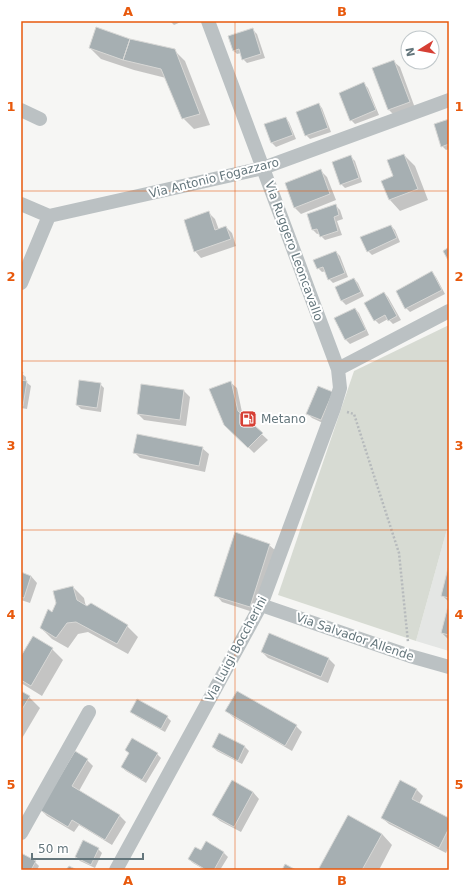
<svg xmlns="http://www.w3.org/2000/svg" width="470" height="891" viewBox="0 0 470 891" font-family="'DejaVu Sans',sans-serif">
	<rect width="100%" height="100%" fill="#f6f6f4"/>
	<!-- built -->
	<path fill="#e4e6e4" d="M449 522V651L416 641Z"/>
	<!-- green -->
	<path fill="#d7dbd3" d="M449 325V522L416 641 278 595 354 371Z"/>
	<!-- shadow -->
	<path fill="#0003" d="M170 21H183L174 25Z
		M253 30 257 34 265 58 247 63 243 59 241 53 237 54 233 50Z
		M130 40 174 50 185 61 210 125 194 129 183 118 166 78 134 70 101 59 90 48Z
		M393 61 400 67 415 108 395 116 389 110 374 69Z
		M364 84 368 88 379 115 355 124 351 120Z
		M318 104 322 108 331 132 310 139 306 135Z
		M285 118 289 122 296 139 276 147 272 143Z
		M449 120V149L446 150 442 146Z
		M404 155 415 166 428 200 400 211 390 200Z
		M351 157 355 161 362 182 345 188 341 184Z
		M320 170 327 177 336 200 301 214 295 208Z
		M336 206 340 210 343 219 337 221 342 235 325 240 321 236 320 233 317 234 313 230 308 215Z
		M209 213 215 219 219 230 226 227 232 233 236 246 201 258 195 251Z
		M391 226 395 230 400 242 372 255 368 251Z
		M336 252 340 256 348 277 333 283 329 279 326 271 322 272 318 268Z
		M432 273 436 277 445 294 410 312 406 308Z
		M354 279 358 283 364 296 346 305 342 301 336 287Z
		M384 293 388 297 401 320 393 324 388 319 379 324 375 320Z
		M355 309 359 313 369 335 350 344 346 340 336 318Z
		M21 373 26 377V382L31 386 27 409 21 408Z
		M230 382 237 388 243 417 268 440 254 453 225 424Z
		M100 384 104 388 101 412 81 409 77 405Z
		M142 385 184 391 190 397 186 426 144 420 138 414Z
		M332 393 325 424 312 418 308 414Z
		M202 448 209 454 205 472 140 458 134 452Z
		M269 545 276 551 256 613 222 602 216 595Z
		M449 570V602L443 596Z
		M21 573 31 576 37 583 30 603 21 600Z
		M73 587 84 598 86 607 127 626 138 637 128 654 88 632 78 634 68 648 52 639 41 628 52 614 57 603Z
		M449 606V640L442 633Z
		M269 634 329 659 335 665 328 683 268 658 262 652Z
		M33 638 52 649 63 660 42 696 21 683V658Z
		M21 692 29 697 40 708 21 740Z
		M227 711 296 726 302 732 292 751 233 717Z
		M132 712 167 717 171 721 165 732 136 716Z
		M220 734 245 747 249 751 242 764 217 751 213 747Z
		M126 750 157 754 161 758 146 783 126 771 122 767 130 754Z
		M87 760 93 766 79 791 120 816 126 822 112 845 79 825 74 832 47 816 41 810Z
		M232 781 253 792 259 799 241 832 220 821 213 815Z
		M401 782 417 790 423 796 419 804 449 819V846L446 853 389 824 382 818Z
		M382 834 392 845 379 870H319Z
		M206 843 224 853 228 857 220 870H205L193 863 189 859 201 851Z
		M98 849 102 853 95 868 80 861 76 857Z
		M21 854 35 862 39 866 37 870H21Z"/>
	<!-- building -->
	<path fill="#a6afb2" stroke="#d8d8d6" d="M96 27 130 39 123 60 89 48Z
		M253 28 261 54 242 60 239 49 233 51 228 36Z
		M130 39 175 49 200 114 182 119 161 69 123 60Z
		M394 60 410 102 388 110 372 68Z
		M364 82 376 110 350 121 339 93Z
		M319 103 328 128 305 136 296 112Z
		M286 117 293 135 271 143 264 124Z
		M449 119V144L441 147 434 124Z
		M404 154 418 189 389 200 381 181 393 176 387 160Z
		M351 155 359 178 340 185 332 162Z
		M321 169 330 194 294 208 285 183Z
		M336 204 339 215 334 217 338 231 320 237 317 229 312 230 307 214Z
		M209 211 215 230 226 226 231 239 194 252 184 220Z
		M391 225 397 238 367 252 360 237Z
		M449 247V262L443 251Z
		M336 251 345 273 328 280 323 267 317 269 313 260Z
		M432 271 442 290 405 309 396 291Z
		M354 278 361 292 341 301 335 287Z
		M384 292 397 316 388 321 385 315 374 321 364 303Z
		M355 308 366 330 345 340 334 318Z
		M21 372H23L21 380 27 381 23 406 21 405Z
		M79 380 101 383 97 408 76 405Z
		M231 381 238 411 263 433 248 448 224 425 209 389Z
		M141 384 184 390 180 420 137 414Z
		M318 386 333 392 321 420 306 414Z
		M137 434 203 447 199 466 133 453Z
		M235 532 270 544 250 607 214 596Z
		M448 568 449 569V598L441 596Z
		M21 572 31 576 24 598 21 597Z
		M73 586 77 600 87 606 91 603 128 625 117 644 76 622 67 623 56 638 40 628 48 609 52 612 56 603 53 591Z
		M449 602V635L441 633Z
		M269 633 329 658 321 677 261 652Z
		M33 636 53 648 31 686 21 680V656Z
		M21 691 30 696 21 711Z
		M237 691 297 725 285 746 225 711Z
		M137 699 168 716 161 729 130 712Z
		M219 733 245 746 238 761 212 747Z
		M132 738 158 753 142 780 121 767 129 753 125 750Z
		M75 751 88 759 72 786 120 815 105 840 72 820 68 827 40 810Z
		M232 780 253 792 234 827 212 815Z
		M400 780 417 789 412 799 449 818V828L439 848 381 818Z
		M348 815 382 834 362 870H318Z
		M83 840 99 848 91 865 75 857Z
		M206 841 224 852 214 870H206L188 859 195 847 201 850Z
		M21 853 36 861 31 870H21Z
		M285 864 296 870H282Z
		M69 866 77 870H66Z"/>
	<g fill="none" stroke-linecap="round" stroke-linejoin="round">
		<!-- path -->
		<path stroke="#b6babc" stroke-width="2.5" stroke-dasharray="2 2" stroke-linecap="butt" d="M347 412 354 414 399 553 408 642"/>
		<!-- minor -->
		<path stroke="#bbc1c3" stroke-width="14" d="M21 110 40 119
			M21 204 49 216 263 168 449 100
			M21 283 49 216
			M338 369 449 311
			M261 605 410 656 449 667
			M21 833 89 712
			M116 870 261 605 334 408 340 388 338 369 208 21"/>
	</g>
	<!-- grid -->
	<path fill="none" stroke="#e8590c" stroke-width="1" stroke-opacity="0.55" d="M235 21V870M21 191H449M21 361H449M21 530H449M21 700H449"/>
	<!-- icons -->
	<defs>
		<g id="fuel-square" transform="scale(0.9)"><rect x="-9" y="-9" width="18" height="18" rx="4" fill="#d63f34" stroke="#fff"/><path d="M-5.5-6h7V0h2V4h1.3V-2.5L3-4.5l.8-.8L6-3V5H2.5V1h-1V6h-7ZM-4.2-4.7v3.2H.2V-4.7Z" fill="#fff"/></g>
	</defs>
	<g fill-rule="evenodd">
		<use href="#fuel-square" x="248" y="419"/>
	</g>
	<g text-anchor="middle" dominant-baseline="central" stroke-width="4" stroke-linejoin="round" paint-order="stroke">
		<!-- street labels -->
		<g font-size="12" fill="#64767c" stroke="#fff">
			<text transform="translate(214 178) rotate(-14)">Via Antonio Fogazzaro</text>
			<text transform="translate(294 251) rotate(70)">Via Ruggero Leoncavallo</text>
			<text transform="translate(355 637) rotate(19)">Via Salvador Allende</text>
			<text transform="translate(236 649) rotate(-62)">Via Luigi Boccherini</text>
		</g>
		<!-- poi labels -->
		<g font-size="12" fill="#64767c" stroke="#fff" text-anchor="start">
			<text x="261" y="419">Metano</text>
		</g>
	</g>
	<!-- border -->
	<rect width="470" height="891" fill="none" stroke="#ffffff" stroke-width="44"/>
	<!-- north arrow -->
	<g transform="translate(420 50) rotate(259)"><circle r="19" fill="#ffffff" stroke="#c1c8cb"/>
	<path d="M0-3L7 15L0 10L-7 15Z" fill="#d63f34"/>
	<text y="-6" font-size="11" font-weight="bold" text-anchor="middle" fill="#64767c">N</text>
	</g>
	<!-- scale -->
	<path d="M32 853v6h111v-6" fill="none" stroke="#64767c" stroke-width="2"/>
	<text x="38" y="853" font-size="12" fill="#64767c" stroke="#ffffff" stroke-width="3" paint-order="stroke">50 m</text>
	<rect x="22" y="22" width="426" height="847" fill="none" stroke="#e8590c" stroke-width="1.5"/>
	<g font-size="13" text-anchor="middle" font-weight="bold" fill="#e8590c">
		<text x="128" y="16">A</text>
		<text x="342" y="16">B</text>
		<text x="11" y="111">1</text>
		<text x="459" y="111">1</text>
		<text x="11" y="281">2</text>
		<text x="459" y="281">2</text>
		<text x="11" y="450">3</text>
		<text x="459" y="450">3</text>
		<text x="11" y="619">4</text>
		<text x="459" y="619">4</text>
		<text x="11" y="789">5</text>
		<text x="459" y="789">5</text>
		<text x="128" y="885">A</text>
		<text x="342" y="885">B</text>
	</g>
</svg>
